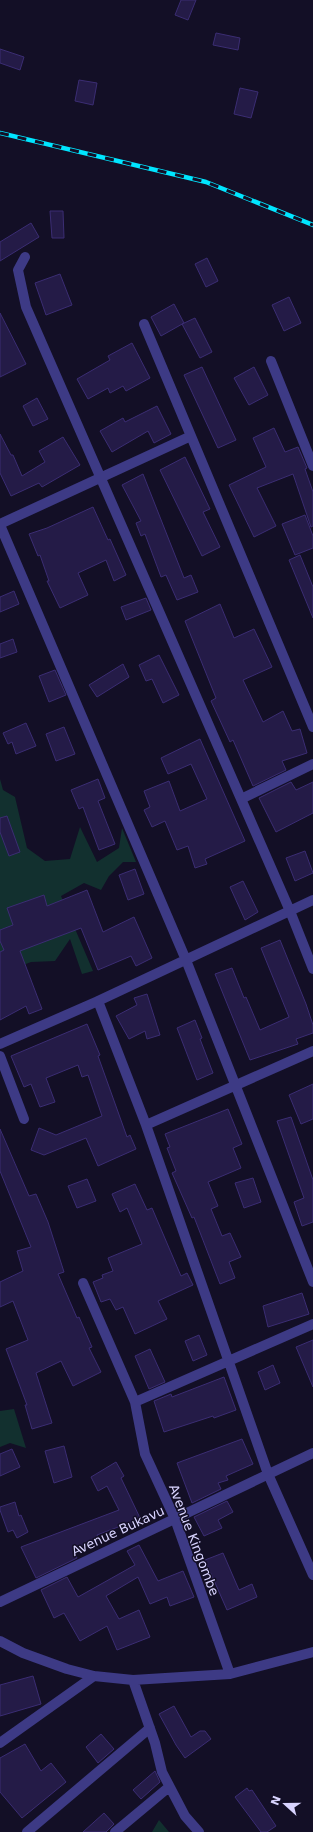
<svg xmlns="http://www.w3.org/2000/svg" width="313" height="1832" viewBox="0 0 313 1832" font-family="'DejaVu Sans',sans-serif">
	<rect width="100%" height="100%" fill="#130f26"/>
	<!-- green -->
	<path fill="#12302f" d="M0 779 3 790 15 797 27 848 45 861 70 859 80 827 97 862 119 848 122 828 136 862H123L109 876 101 890 84 883 61 896 93 971 82 974 70 939 55 961 31 962 0 974Z
		M14 1409 26 1448 10 1443 0 1447V1411Z
		M159 1820 169 1832H152Z"/>
	<!-- building -->
	<path fill="#241b47" stroke="#3b2d73" d="M181 0H196L188 20 175 15Z
		M216 33 240 38 238 50 213 45Z
		M0 49 24 57 20 70 0 63Z
		M79 80 97 83 93 105 75 101Z
		M240 88 258 92 251 118 234 114Z
		M50 211H63L64 238H52Z
		M31 223 39 237 0 261V242Z
		M207 258 218 281 206 287 195 264Z
		M60 274 72 305 46 315 35 283Z
		M289 297 301 323 284 331 272 305Z
		M174 304 184 323 161 336 151 317Z
		M0 313 26 364 0 377Z
		M195 318 212 352 200 358 182 324Z
		M132 343 150 378 126 391 123 386 110 393 108 388 88 399 77 379 110 360 108 356Z
		M202 367 236 440 218 448 184 375Z
		M254 367 268 395 249 405 234 378Z
		M37 398 48 419 33 426 23 406Z
		M157 406 171 434 154 443 148 431 112 452 100 431 123 418 125 422Z
		M274 428 285 452 298 447 307 468 305 469 313 492V526L311 527 293 474 257 488 276 526 254 537 229 485 266 467 253 438Z
		M0 434 11 455H13L22 476 45 462 39 451 63 437 80 465 42 487 39 483 11 496 0 473Z
		M185 457 210 509 203 512 220 547 202 556 160 470Z
		M143 474 184 578 191 575 198 592 177 600 166 575 161 577 145 534 141 536 136 523 141 521 122 485Z
		M93 507 108 540 110 539 126 575 114 581 106 560 78 573 88 595 60 608 47 581H49L40 555 38 556 29 534 47 528Z
		M305 515 313 536V548L295 555 282 524Z
		M300 555 313 587V618L289 560Z
		M14 591 19 604 0 612V597Z
		M146 598 151 610 126 620 121 607Z
		M220 604 234 638 254 629 272 667 243 680 263 722 283 711 292 731 300 729 307 753 282 761 286 770 253 786 233 740 230 742 211 701 216 698 185 621Z
		M13 639 17 652 0 658V644Z
		M159 655 179 695 163 703 152 679 146 681 139 665Z
		M123 664 129 677 97 697 89 685Z
		M55 670 66 695 49 702 39 676Z
		M26 723 36 746 16 754 12 742 8 744 3 733Z
		M64 727 75 754 56 761 46 734Z
		M200 739 245 841 205 859 207 864 195 868 188 846 177 850 165 821 152 827 144 810 150 807 144 791 169 781 180 811 207 799 191 764 168 774 161 758Z
		M98 779 105 798 98 801 115 844 99 850 83 807 79 809 71 790Z
		M291 782 296 790 313 782V813L276 832 259 798Z
		M7 816 20 852 9 856 0 832V818Z
		M305 851 313 873 295 881 286 858Z
		M135 869 144 894 128 900 119 875Z
		M243 881 258 912 245 920 230 887Z
		M87 890 103 932 134 917 152 958 136 966 131 956 98 970 81 928 20 951 42 1009 29 1014 26 1006 0 1020V952L4 950 0 941V930L13 925 7 908 44 895 47 906Z
		M280 940 306 1004 313 1025V1033L296 1039 298 1044 250 1060 215 974 232 968 244 998 246 997 260 1030 289 1017 261 948Z
		M147 994 160 1035 147 1039 145 1031 129 1039 116 1016 137 1005 134 998Z
		M195 1020 202 1038 200 1039 213 1073 197 1080 177 1028Z
		M87 1024 100 1055 98 1056 127 1137 130 1135 136 1149 98 1166 86 1138 44 1155 31 1150 39 1128 56 1135 102 1116 88 1075 82 1077 78 1065 46 1078 55 1102 40 1107 31 1084 24 1087 11 1056Z
		M313 1084V1119L301 1124 289 1095Z
		M228 1109 242 1144 233 1148 241 1168 208 1182 218 1206 211 1209 222 1236 230 1233 241 1257 229 1262 235 1278 220 1284 194 1217 192 1218 172 1173 176 1171 167 1148 170 1147 165 1134Z
		M291 1117 313 1180V1222L302 1226 294 1202 304 1198 277 1121Z
		M0 1129 29 1196 36 1194 48 1222 64 1272 58 1274 77 1318 79 1317 92 1347 89 1348 101 1372 73 1386 61 1361 36 1373 52 1423 32 1429 25 1405H27L6 1349 28 1340 13 1301 0 1307V1282L23 1271 17 1251 31 1247 0 1171Z
		M253 1178 261 1202 244 1208 235 1183Z
		M87 1179 96 1201 77 1208 68 1186Z
		M135 1184 147 1210 152 1208 181 1276 187 1273 193 1285 158 1301 167 1319 135 1334 123 1307 116 1310 110 1299 101 1302 93 1282 103 1278 102 1275 113 1271 108 1258 142 1244 127 1208 120 1212 112 1194Z
		M302 1293 309 1314 268 1327 263 1306Z
		M199 1335 207 1355 193 1361 185 1341Z
		M313 1340V1387L296 1347Z
		M150 1349 165 1382 149 1389 135 1356Z
		M273 1365 280 1383 265 1390 258 1372Z
		M224 1377 236 1410 214 1418 213 1416 164 1432 154 1401 171 1394 172 1397Z
		M242 1439 253 1464 226 1476 228 1480 218 1483 221 1489 192 1503 177 1463Z
		M64 1446 72 1477 54 1483 45 1451Z
		M12 1449 20 1467 0 1476V1454Z
		M116 1462 124 1476 121 1478 141 1520 128 1527 126 1524 97 1535 99 1540 74 1551 77 1558 36 1578 21 1547 119 1510 107 1486 98 1491 91 1477Z
		M227 1501 233 1512 218 1520 222 1528 204 1536 194 1517Z
		M15 1502 19 1516 21 1515 28 1532 17 1538 13 1530 8 1532 0 1510V1507Z
		M139 1545 158 1581 183 1571 194 1597 170 1606 167 1597 150 1604 138 1577 106 1596 119 1619 139 1610 150 1637 117 1650 107 1626 80 1641 64 1613 54 1618 41 1590 67 1577 78 1597 135 1565 127 1551Z
		M223 1553 239 1590 252 1584 257 1597 227 1610 205 1560Z
		M33 1676 41 1704 0 1716V1685Z
		M174 1706 191 1737 200 1731H205L211 1739 185 1758 176 1745 159 1714Z
		M101 1734 114 1749 98 1763 86 1747Z
		M25 1744 41 1771 51 1763 66 1782 22 1818 0 1792V1758Z
		M155 1771 160 1782 141 1799 133 1790Z
		M247 1788 249 1791 252 1790 276 1826 267 1832H261L235 1797Z
		M104 1813 114 1824 106 1832H83Z"/>
	<g fill="none" stroke-linecap="round" stroke-linejoin="round">
		<!-- minor -->
		<path stroke="#3d3a85" stroke-width="10" d="M25 257 18 270 26 307 290 911 313 969
			M144 324 313 727
			M271 361 313 466
			M0 524 191 436
			M0 525 186 960 313 1282
			M241 799 313 764
			M98 1001 146 1125 268 1474 313 1575
			M0 1044 98 1001 313 900
			M0 1056 24 1119
			M146 1125 313 1051
			M83 1283 135 1402 145 1454 175 1519 230 1674
			M135 1402 313 1324
			M0 1602 313 1453
			M0 1641 23 1653 67 1669 94 1676 133 1680 230 1674 313 1652
			M133 1680 155 1743 162 1772 185 1816 199 1832
			M0 1743 94 1676
			M27 1832 150 1728
			M115 1832 169 1787"/>
		<!-- rail casing -->
		<g stroke="#00e5ff" stroke-width="4.5">
			<path id="rail" d="M0 133 206 182 313 225"/>
		</g>
		<!-- rail -->
		<use href="#rail" stroke="#130f26" stroke-width="3" stroke-dasharray="9" stroke-linecap="butt"/>
	</g>
	<g text-anchor="middle" dominant-baseline="central" stroke-width="3" stroke-linejoin="round" paint-order="stroke">
		<!-- street labels -->
		<g font-size="13" fill="#d9d4ff" stroke="#130f26">
			<text transform="translate(118 1531) rotate(-25)">Avenue Bukavu</text>
			<text transform="translate(194 1540) rotate(69)">Avenue Kingombe</text>
		</g>
	</g>
	<!-- north arrow -->
	<g transform="translate(285 1804) rotate(291)" stroke="#130f26" stroke-width="3" paint-order="stroke">
	<path d="M0-3L7 15L0 10L-7 15Z" fill="#d9d4ff"/>
	<text y="-6" font-size="11" font-weight="bold" text-anchor="middle" fill="#d9d4ff">N</text>
	</g>
</svg>
